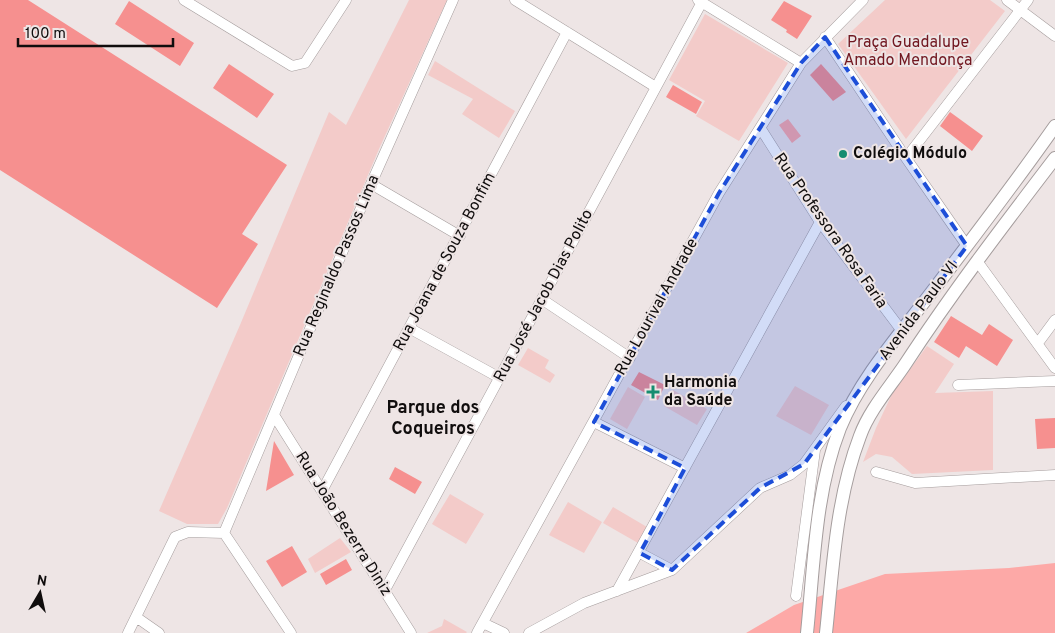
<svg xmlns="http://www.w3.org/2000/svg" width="1055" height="633" viewBox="0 0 1055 633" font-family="Overpass,sans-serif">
	<rect width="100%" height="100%" fill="#eee5e5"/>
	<!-- green -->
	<path fill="#f3cbc9" d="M409 0H447L379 149 227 508 218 524H187L159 511 240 325 329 112 346 125Z
		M885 0H990L1005 11 906 139 838 44Z
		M705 14 788 63 739 141 696 116 705 101 669 80Z
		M435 61 515 111 499 138 462 114 473 99 428 75Z
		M927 346 954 364 935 393 993 391V470L912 474 892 457 876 454 863 462 876 428 892 394Z
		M528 348 549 360 545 368 555 375 550 383 518 365Z
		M795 386 829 405 811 435 776 416Z
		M628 387 645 397 627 429 610 419Z
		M673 390 707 409 697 425 664 406Z
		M450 494 484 514 466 544 432 524Z
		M568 502 602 522 584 553 549 535Z
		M613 507 647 527 638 543 603 523Z
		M340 538 351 552 315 573 308 559Z
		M444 619 467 632 466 633H427L442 626Z"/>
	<!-- water -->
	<path fill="#fda9a7" d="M788 119 801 136 792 143 779 125Z
		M1055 563V633H746L794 605 885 574 1009 568Z"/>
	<!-- building -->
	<path fill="#f6908f" d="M0 0H28L287 165 242 234 258 244 217 308 0 170Z
		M129 1 194 43 180 66 115 24Z
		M784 1 812 16 797 39 786 32 787 30 771 20Z
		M229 64 274 94 257 118 213 88Z
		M821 64 846 92 833 101 810 75Z
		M673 85 702 102 696 114 666 97Z
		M950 112 983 136 972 151 940 126Z
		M951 316 982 335 989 324 1013 340 997 366 966 346 959 358 934 342Z
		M639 372 665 385 658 400 631 385Z
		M1055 418V448L1037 449 1035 419Z
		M274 441 294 475 266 491Z
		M395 467 422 482 415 494 389 479Z
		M292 546 307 572 282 587 266 561Z
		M346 559 352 570 326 585 320 574Z"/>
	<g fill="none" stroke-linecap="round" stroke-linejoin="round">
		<!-- minor casing -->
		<g stroke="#a59d9d" stroke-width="11">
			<path id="minor" d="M184 0 292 66 305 63 346 0
				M515 0 654 86
				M698 0 801 63
				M1007 0 1055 36
				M825 37 906 158 967 246
				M761 129 820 222 902 331
				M906 158 1028 0
				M371 184 460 236
				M977 261 1055 368
				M543 300 630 358
				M409 328 500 378
				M1038 343 1055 320
				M958 385 1055 381
				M274 415 411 633
				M594 422 685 468
				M876 472 915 483 1055 475
				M322 491 567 32
				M224 533 371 184 453 0
				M224 533 291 633
				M640 553 672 570
				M385 590 702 2
				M617 591 820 222
				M796 596 815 450
				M136 617 159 633
				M483 623 504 633
				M128 633 175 537 188 532 224 533
				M477 633 719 193 801 63 863 0
				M529 633 584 603 672 570 760 488 790 475 804 464 846 406"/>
		</g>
		<!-- major casing -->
		<g stroke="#a59d9d" stroke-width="14">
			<path id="major" d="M807 633C814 565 815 492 840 428 860 379 899 335 931 293 973 238 1015 183 1055 126
				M826 633C833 567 836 499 860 436 869 411 889 388 904 366 951 294 1003 226 1055 158"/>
		</g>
		<!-- minor -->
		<use href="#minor" stroke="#fff" stroke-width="10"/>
		<!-- major -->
		<use href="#major" stroke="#fff" stroke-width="12"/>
	</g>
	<!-- marked area -->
	<path fill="#1d4ed8" fill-opacity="0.2" stroke="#1d4ed8" stroke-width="4" stroke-dasharray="10 6" stroke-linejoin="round" d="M825 37 967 246 804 464 760 488 672 570 640 553 685 468 594 422 719 193 801 63Z"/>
	<!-- markers -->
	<g fill="#158d70" stroke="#eee5e5" stroke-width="2">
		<circle cx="843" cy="154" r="5"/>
		<path d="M650.5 384.5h5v5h5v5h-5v5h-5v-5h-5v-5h5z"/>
	</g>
	<g text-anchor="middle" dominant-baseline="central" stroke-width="4" stroke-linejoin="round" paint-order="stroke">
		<!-- park labels -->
		<g font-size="16" fill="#711720" stroke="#eee5e5">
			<text x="908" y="43">Praça Guadalupe<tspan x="908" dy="18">Amado Mendonça</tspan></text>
		</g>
		<!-- poi labels -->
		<g font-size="16" font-weight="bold" fill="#100d0d" stroke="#eee5e5" text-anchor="start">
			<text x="853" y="154">Colégio Módulo</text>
			<text x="664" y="383">Harmonia<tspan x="664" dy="18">da Saúde</tspan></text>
		</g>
		<!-- street labels -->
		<g font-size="16" fill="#100d0d" stroke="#eee5e5">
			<text transform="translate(830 231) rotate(55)">Rua Professora Rosa Faria</text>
			<text transform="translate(445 262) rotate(-62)">Rua Joana de Souza Bonfim</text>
			<text transform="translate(337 266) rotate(-67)">Rua Reginaldo Passos Lima</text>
			<text transform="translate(544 296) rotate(-62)">Rua José Jacob Dias Polito</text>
			<text transform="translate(657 307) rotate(-61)">Rua Lourival Andrade</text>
			<text transform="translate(919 311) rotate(-53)">Avenida Paulo VI</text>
			<text transform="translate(343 524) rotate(58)">Rua João Bezerra Diniz</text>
		</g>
		<!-- neighbourhood labels -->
		<g font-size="18" font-weight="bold" fill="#100d0d" stroke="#eee5e5">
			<text x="433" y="408">Parque dos<tspan x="433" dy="21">Coqueiros</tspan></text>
		</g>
	</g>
	<!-- north arrow -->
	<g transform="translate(40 593) rotate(9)" stroke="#eee5e5" stroke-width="4" paint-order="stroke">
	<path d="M0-4L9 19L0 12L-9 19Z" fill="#100d0d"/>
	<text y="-8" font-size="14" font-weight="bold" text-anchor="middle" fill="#100d0d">N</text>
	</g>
	<!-- scale -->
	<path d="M18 38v8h155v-8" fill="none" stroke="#100d0d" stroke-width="2.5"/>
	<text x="25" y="38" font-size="15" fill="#100d0d" stroke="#eee5e5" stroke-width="4" paint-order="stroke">100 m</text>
</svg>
